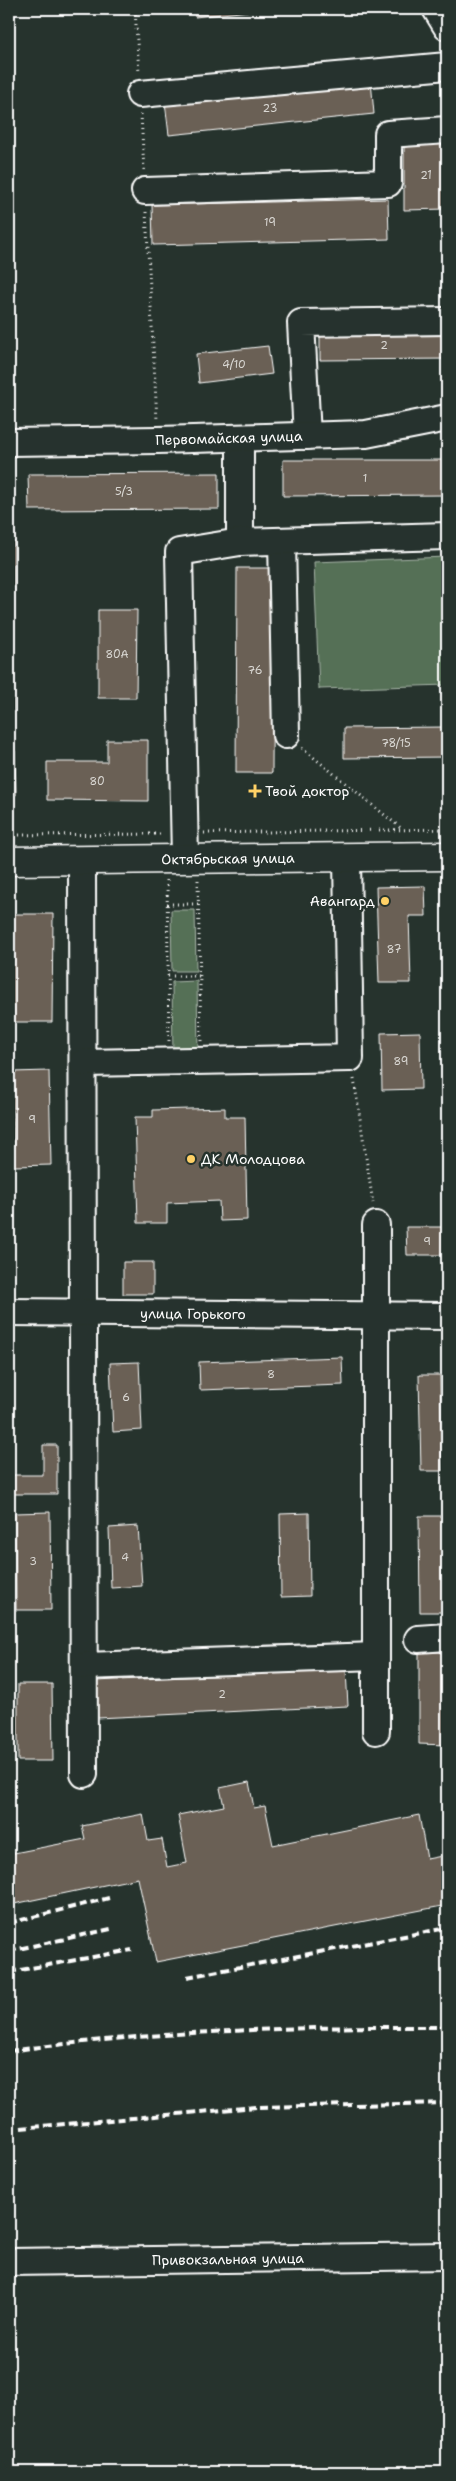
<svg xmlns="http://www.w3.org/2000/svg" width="456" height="2481" viewBox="0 0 456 2481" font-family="'Shantell Sans',sans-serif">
	<rect width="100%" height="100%" fill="#26332d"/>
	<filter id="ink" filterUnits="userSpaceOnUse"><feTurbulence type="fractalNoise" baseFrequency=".02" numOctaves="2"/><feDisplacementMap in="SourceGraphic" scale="10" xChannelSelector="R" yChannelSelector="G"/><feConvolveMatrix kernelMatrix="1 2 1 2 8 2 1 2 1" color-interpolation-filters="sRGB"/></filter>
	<g filter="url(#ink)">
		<!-- green -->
		<path fill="#546f56" stroke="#aab7aa" d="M447 557V685L319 689 314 562Z
			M171 910H195L196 971H172Z
			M197 981 198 1055 173 1056 172 982Z"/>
		<!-- building -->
		<path fill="#6b6155" stroke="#fff" d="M194 9H267L195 17Z
			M371 81 374 114 169 135 165 102Z
			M404 140H447V209L404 210Z
			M388 199 389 239 153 245 152 205Z
			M447 331V359L320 360V332Z
			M268 346 272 374 199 383 196 354Z
			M283 460H447V495L283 496Z
			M219 473V509L29 510 28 474Z
			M9 541H14L13 745H9Z
			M237 568H273L272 773H236Z
			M98 610H137L136 698H98Z
			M447 727V757L344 758V728Z
			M107 740H148V801L47 800V762H107Z
			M9 751H15L16 795H9Z
			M425 886 426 916H409L411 983H379L376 887Z
			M12 914H53L52 1022H12Z
			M420 1032 421 1089 382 1090 381 1033Z
			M49 1071 51 1165 14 1166 12 1072Z
			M225 1108V1117H245L247 1220 220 1221 219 1201 167 1203V1223H138L135 1117H153V1110Z
			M406 1227H447V1255H407Z
			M123 1262H153V1294H123Z
			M342 1357 343 1385 200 1390 199 1362Z
			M139 1362 142 1430 113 1432 110 1363Z
			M419 1375H440L442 1471H421Z
			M43 1445H57V1494H9V1475H43Z
			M50 1512 51 1610H16L15 1513Z
			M309 1513 310 1596 281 1597 280 1514Z
			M419 1516H442V1612H420Z
			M138 1526 142 1586 111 1588 109 1528Z
			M419 1652H447L446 1745 419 1744Z
			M346 1670 348 1706 97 1718 95 1681Z
			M18 1684H52L53 1761H18Z
			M249 1782 254 1808 265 1806 273 1845 419 1815 427 1859 447 1855V1905L156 1962 138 1878 9 1905V1854L85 1839 82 1826 143 1814 148 1841 162 1839 167 1867 187 1863 178 1815 224 1806 220 1788Z"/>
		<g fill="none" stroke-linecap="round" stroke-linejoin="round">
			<!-- minor casing -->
			<g stroke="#fff" stroke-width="30">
				<g id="minor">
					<path d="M436 9 447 27"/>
					<path d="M140 94 447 66"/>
					<path d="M145 191 388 183V134L447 130"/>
					<path d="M307 436 301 323 447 321"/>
					<path d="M240 438V542"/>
					<path id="s1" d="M9 442 158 440 366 434 447 418"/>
					<path d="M282 541 286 735"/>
					<path d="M185 859 179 552 240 542 447 536"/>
					<path d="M82 860 84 1774"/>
					<path d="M83 1063 350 1058 347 857"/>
					<path id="s2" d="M9 1312 447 1316"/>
					<path d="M418 1639 447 1637"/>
					<path d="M84 1666 376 1656"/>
					<path d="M376 1731V1225"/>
					<path id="s3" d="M9 2262 447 2256"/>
				</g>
			</g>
			<!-- major casing -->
			<g stroke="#fff" stroke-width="31">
				<g id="major">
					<path id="s4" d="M9 861 447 856"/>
				</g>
			</g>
			<!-- path -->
			<path stroke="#fff" stroke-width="3" stroke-dasharray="1 4" stroke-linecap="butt" d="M135 9 139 73
				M141 114 144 170
				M146 212 157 420
				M302 748 402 829
				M204 833 447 829
				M9 835 163 834
				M167 880 169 1041
				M198 880 201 1041
				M167 904H198
				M168 976H199
				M354 1079 373 1203"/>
			<!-- minor -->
			<use href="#minor" stroke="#26332d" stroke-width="26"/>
			<!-- major -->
			<use href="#major" stroke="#26332d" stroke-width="28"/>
			<!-- rail -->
			<path stroke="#fff" stroke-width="4" stroke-dasharray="8 4" stroke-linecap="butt" d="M9 1923 109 1898
				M9 1951 111 1929
				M9 1972 132 1950
				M187 1977 447 1928
				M9 2051C154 2031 301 2026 447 2027
				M9 2129 256 2107 447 2103"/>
		</g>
	</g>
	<!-- markers -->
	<g fill="#ffd166" stroke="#26332d" stroke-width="2">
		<path d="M252.5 783.5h5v5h5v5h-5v5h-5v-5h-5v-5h5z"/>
		<circle cx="385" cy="901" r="5"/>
		<circle cx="191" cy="1159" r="5"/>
	</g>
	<g text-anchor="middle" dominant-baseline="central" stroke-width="5" stroke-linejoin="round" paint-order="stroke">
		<!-- number labels -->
		<g font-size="11" fill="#dad8d4">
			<text x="270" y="108">23</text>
			<text x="426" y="175">21</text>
			<text x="270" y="222">19</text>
			<text x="384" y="345">2</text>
			<text x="234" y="364">4/10</text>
			<text x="365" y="478">1</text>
			<text x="124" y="491">5/3</text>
			<text x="117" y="654">80А</text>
			<text x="255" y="670">76</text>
			<text x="396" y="743">78/15</text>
			<text x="97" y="781">80</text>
			<text x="394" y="949">87</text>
			<text x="401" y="1061">89</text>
			<text x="32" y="1119">9</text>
			<text x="427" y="1241">9</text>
			<text x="271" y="1374">8</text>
			<text x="126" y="1397">6</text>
			<text x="125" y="1557">4</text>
			<text x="33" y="1561">3</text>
			<text x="222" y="1694">2</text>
		</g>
		<!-- street labels -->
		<g font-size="14" fill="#fff" stroke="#26332d">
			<text stroke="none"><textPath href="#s1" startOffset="220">Первомайская улица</textPath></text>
			<text stroke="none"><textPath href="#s4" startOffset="219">Октябрьская улица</textPath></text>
			<text stroke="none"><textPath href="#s2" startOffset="184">улица Горького</textPath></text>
			<text stroke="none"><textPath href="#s3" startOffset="219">Привокзальная улица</textPath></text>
		</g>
		<!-- poi labels -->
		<g font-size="14" fill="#fff" stroke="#26332d" text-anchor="start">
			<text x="265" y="791">Твой доктор</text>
			<text x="375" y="901" text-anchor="end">Авангард</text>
			<text x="201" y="1159">ДК Молодцова</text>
		</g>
	</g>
	<!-- margin -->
	<rect width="456" height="2481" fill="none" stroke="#26332d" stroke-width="30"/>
	<rect x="15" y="15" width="426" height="2451" fill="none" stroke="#fff" stroke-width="2" filter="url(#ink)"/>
</svg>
